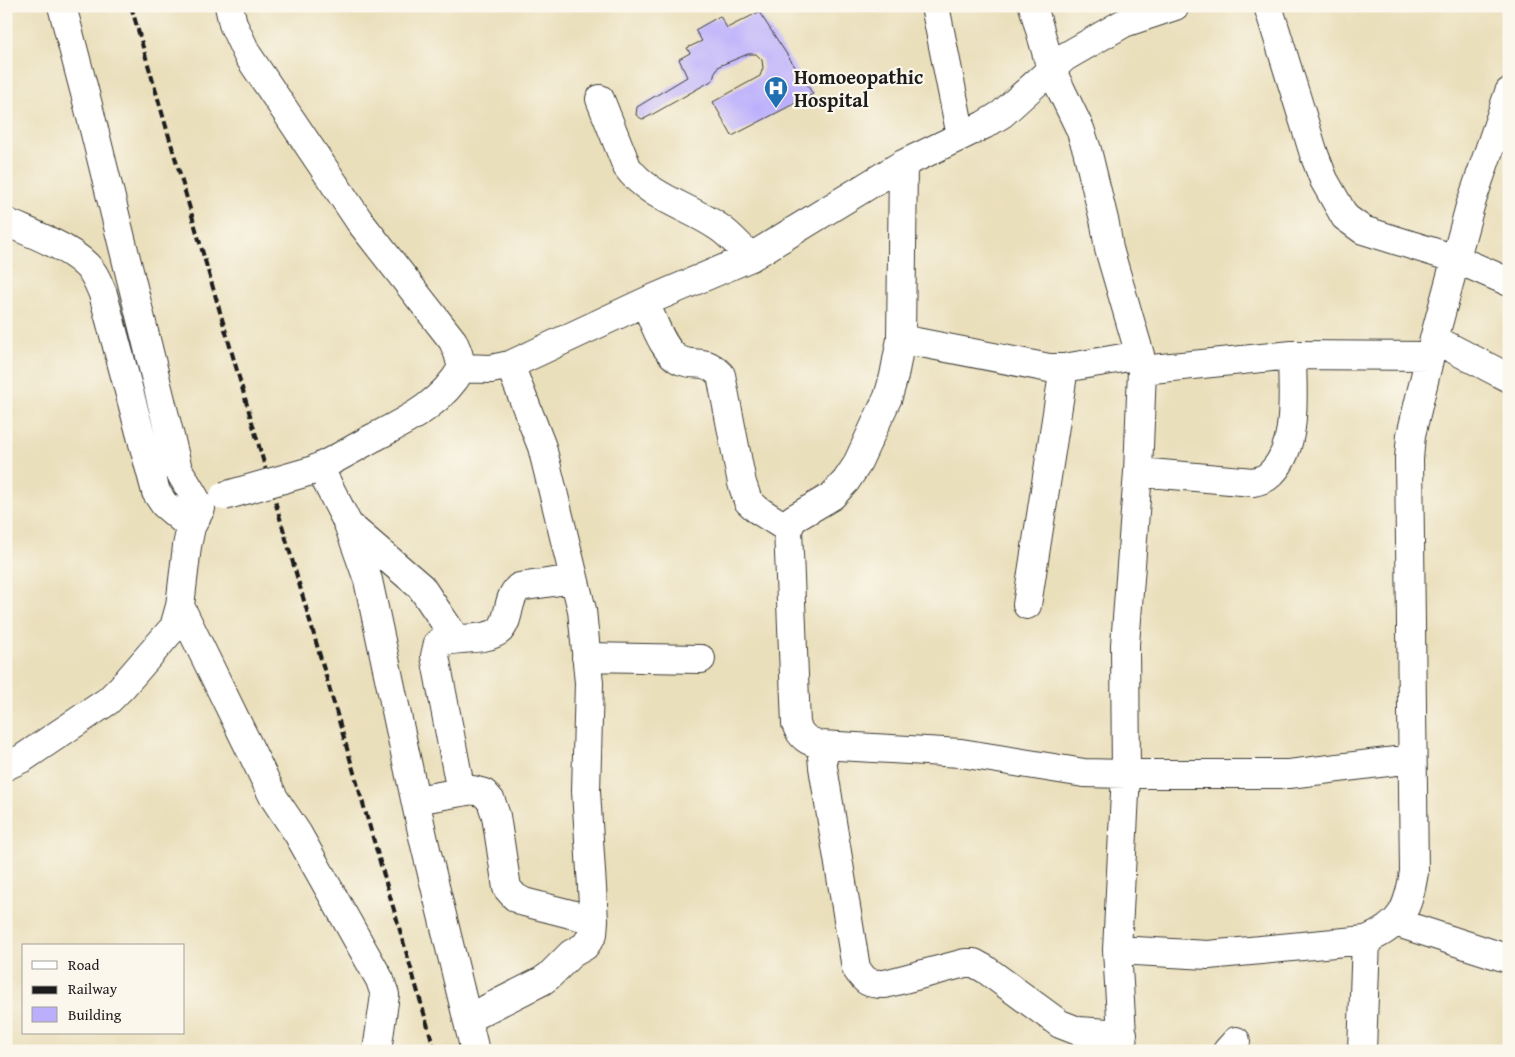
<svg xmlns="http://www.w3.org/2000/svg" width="1515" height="1057" viewBox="0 0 1515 1057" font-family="'Gentium Book Plus',serif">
	<rect width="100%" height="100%" fill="#fbf7ec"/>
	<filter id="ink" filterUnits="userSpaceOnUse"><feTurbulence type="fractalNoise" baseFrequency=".02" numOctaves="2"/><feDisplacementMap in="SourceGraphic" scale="10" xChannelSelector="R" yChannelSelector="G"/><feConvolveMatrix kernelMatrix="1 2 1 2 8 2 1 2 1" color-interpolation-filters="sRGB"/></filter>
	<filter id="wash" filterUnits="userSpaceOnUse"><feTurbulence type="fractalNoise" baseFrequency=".0096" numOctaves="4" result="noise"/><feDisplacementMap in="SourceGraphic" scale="20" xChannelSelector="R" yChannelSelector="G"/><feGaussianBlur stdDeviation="1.12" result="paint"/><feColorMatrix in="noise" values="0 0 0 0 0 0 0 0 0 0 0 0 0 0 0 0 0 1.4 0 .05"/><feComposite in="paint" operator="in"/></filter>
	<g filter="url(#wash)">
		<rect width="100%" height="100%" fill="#eadfbb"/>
		<g id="blocks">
			<!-- building -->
			<path fill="#bbaffc" d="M759 12 813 94 732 136 713 102 760 76 763 68 762 60 756 54H748L719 66 715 72 713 80 646 118 642 119 636 115 637 107 687 77 679 59 690 53 687 48 702 41 695 30 720 16 727 28Z"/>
		</g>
	</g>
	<g filter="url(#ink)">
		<use href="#blocks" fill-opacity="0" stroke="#3b3934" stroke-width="1"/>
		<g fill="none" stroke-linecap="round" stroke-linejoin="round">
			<!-- minor casing -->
			<g stroke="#3b3934" stroke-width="30">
				<path id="minor" d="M62 6 88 105 178 469 201 508
					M229 6 233 24 247 54 360 222 453 341 458 353 462 368C441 405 405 421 369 440 350 451 331 462 311 471
					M935 6 961 136
					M1033 6 1051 69 1080 129 1087 150 1105 224 1109 249 1140 355 1142 370 1138 472 1125 645 1126 774 1117 950 1123 1051
					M1268 6 1314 154 1324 180 1345 217 1363 230 1456 259 1509 282
					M600 99 627 167C649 197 687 206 717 226 730 234 740 247 751 257
					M903 164 901 339 894 376 888 397 856 466 846 481 832 496 793 519 788 529 796 724C801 738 808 741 821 745L961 753 1084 773 1126 774H1289L1412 759
					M6 222C32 234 77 249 93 273 97 279 100 287 103 294L156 492 164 504 191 527
					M645 302C653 319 663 354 682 361 699 367 704 358 721 375L742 483 748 501 758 510 788 529
					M901 339 1049 368H1064L1140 355
					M1434 339 1509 378
					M462 368 491 369 510 365 645 302 751 257 903 164 984 125 1002 114 1065 57 1124 23 1175 6
					M1142 370 1292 355 1430 356
					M319 467 348 524 368 580 424 841 475 1051
					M1138 472 1253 482C1258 481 1264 479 1267 477 1300 451 1292 392 1292 355
					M350 526 421 587 456 639
					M1027 605 1064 368
					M180 606 274 798 298 834 380 980 385 995 377 1051
					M586 657 701 659
					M821 745 823 767 856 968C865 982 868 984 885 984L965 963H974L985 969 1060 1024 1078 1031 1123 1034
					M6 766 23 758 108 701 122 687 174 627 180 606 187 546 191 527 200 510
					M461 792 435 656 438 643C455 636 487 642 500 630 511 618 506 599 519 587L574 579
					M416 800 473 790 484 793 491 801 496 816 507 888 515 897 524 902 594 920
					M1395 922 1509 959
					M1117 950 1208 955 1366 940C1402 925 1408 909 1414 872L1409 459 1411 435 1434 339 1470 206 1509 92
					M467 1019 542 981 549 976 571 954 585 946 593 934 594 920 586 791 589 683 582 610 542 447 510 365
					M1227 1051 1236 1041
					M1362 1051 1366 940"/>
			</g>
			<!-- minor -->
			<use href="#minor" stroke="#fff" stroke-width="28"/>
			<!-- rail -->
			<path stroke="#1c1c1c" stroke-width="4" stroke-dasharray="8 4" stroke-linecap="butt" d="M131 6 435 1051"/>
			<!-- minor-bridge casing -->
			<g stroke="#3b3934" stroke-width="30" stroke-linecap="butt">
				<path id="minor-bridge" d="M224 496 311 471"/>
			</g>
			<!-- minor-bridge -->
			<use href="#minor-bridge" stroke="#fff" stroke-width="28"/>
		</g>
	</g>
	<!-- icons -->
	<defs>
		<g id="hospital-pin" transform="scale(1.25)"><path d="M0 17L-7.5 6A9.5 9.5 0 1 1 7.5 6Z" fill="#1f6fb2" stroke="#fbf7ec"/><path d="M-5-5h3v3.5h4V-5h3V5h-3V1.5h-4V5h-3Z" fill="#fff"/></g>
	</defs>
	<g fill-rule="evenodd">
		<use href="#hospital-pin" x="776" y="88"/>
	</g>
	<g text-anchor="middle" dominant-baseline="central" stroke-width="4.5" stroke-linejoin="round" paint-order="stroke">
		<!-- poi labels -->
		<g font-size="20" font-weight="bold" fill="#1c1c1c" stroke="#fbf7ec" text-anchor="start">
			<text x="794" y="76">Homoeopathic<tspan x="794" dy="23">Hospital</tspan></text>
		</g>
	</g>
	<!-- margin -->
	<rect width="1515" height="1057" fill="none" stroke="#fbf7ec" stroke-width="25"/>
	<!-- legend -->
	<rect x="22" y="944" width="162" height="90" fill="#fbf7ec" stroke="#a29f99"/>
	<rect x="32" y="961" width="25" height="8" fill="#ffffff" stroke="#a29f99"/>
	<text x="68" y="970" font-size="15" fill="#1c1c1c">Road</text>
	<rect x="32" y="986" width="25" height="8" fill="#1c1c1c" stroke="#a29f99"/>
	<text x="68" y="994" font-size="15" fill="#1c1c1c">Railway</text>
	<rect x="32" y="1007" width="25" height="15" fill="#bbaffc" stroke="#a29f99"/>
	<text x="68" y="1020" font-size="15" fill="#1c1c1c">Building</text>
</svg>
